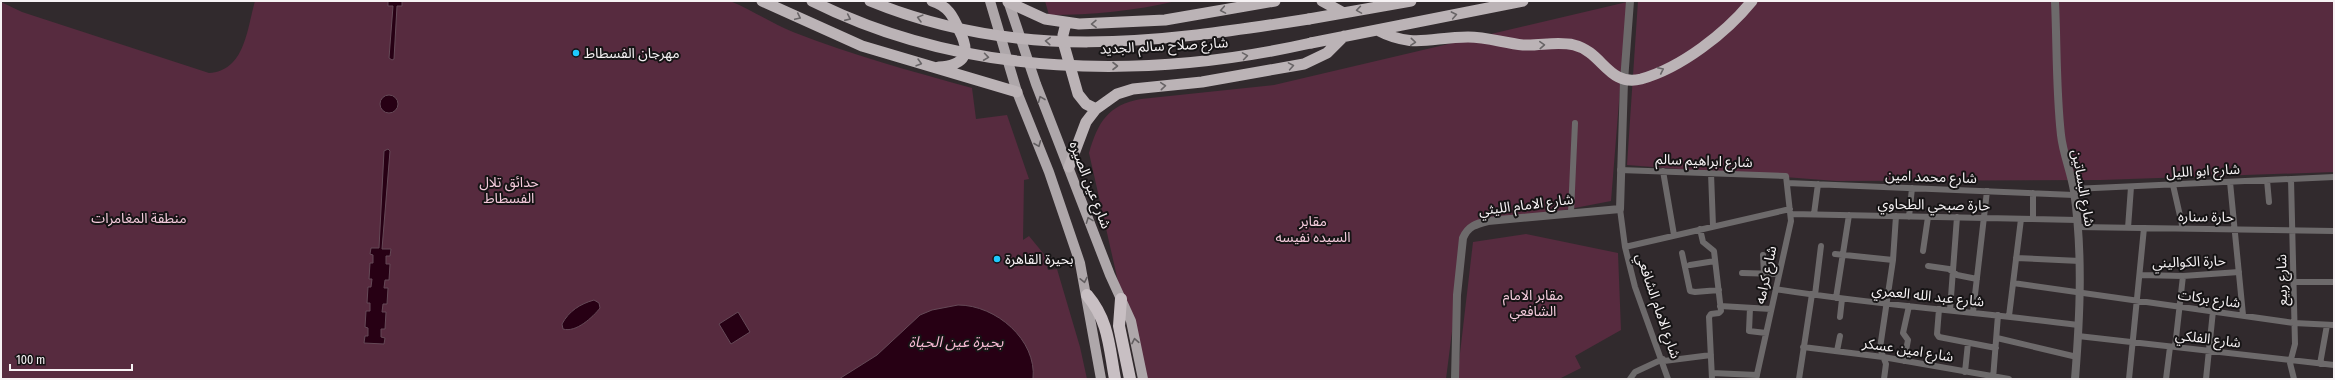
<svg xmlns="http://www.w3.org/2000/svg" width="2335" height="380" viewBox="0 0 2335 380" font-family="'Fira Sans Condensed','Noto Sans Arabic',sans-serif">
	<rect width="100%" height="100%" fill="#312a2d"/>
	<!-- green -->
	<path fill="#572b3f" d="M255 1H730C752 10 771 23 793 32 851 55 911 71 972 88L976 119 1007 115 1029 179 1024 180 1023 240 1029 236 1052 264 1047 267 1048 270 1057 269 1080 347 1087 379H1V2L22 12 209 73C245 71 247 29 255 1Z
		M1045 1H1176C1134 11 1092 15 1049 15Z
		M1638 1H2334V172L2101 180 1836 181 1627 165Z
		M1627 2 1611 201 1465 229 1446 379H1140L1089 153C1098 122 1108 105 1141 99L1274 85Z
		M1526 234 1618 253 1621 330 1575 356 1581 368 1559 379H1457L1473 242Z"/>
	<!-- water -->
	<path fill="#270014" stroke="#654957" d="M388 1H402V6H397L394 59 392 60 389 58 393 6H388Z
		M380 104a9 9 0 1 1 18 0a9 9 0 1 1-18 0Z
		M388 149 390 151 382 249H391L390 256H386V264H390L389 280H385L384 288H388L387 304H383L382 312H386L385 329H381V337L385 338 384 344 364 343 365 336H368V328L365 327 366 311H370V303H367L368 287H371L372 279H369L370 263H373V255L370 254 371 248H379L384 151Z
		M594 300 599 303 600 308C593 317 576 333 563 329L562 324C569 311 580 304 594 300Z
		M958 305C996 305 1037 340 1033 379H839L877 355 920 315 932 310Z
		M738 312 750 332 731 344 719 324Z"/>
	<g fill="none" stroke-linecap="round" stroke-linejoin="round">
		<!-- minor -->
		<path stroke="#6d6a6b" stroke-width="6" d="M1620 170 1786 176 1791 221 1756 379
			M1663 171 1674 235
			M1711 173 1713 226
			M2291 179 2295 344 2290 363 2294 379
			M2267 180 2269 202
			M2230 182 2243 315
			M1787 183 2074 195
			M2173 185 2183 229
			M2073 189 2334 177
			M1620 209 1625 247 1635 287 1668 379
			M1571 212 1575 123
			M1791 214 2077 220
			M1814 214 1818 184
			M1909 217 1912 188
			M2033 219V193
			M2078 227 2334 231
			M2128 228 2131 187
			M1700 229 1703 242 1714 251 1721 311 1719 313 1711 314 1709 317 1712 379
			M1625 247 1790 209
			M1923 251 1928 217
			M1682 253 1690 291 1695 292 1719 290
			M1835 254 1893 260
			M1763 255 1764 274
			M2016 258 2080 261
			M1690 265 1715 261
			M1928 266 1949 269 1957 275 1977 279
			M1742 273 1779 274
			M2140 275 2183 276 2239 272
			M2284 275 2293 276
			M2294 282H2334
			M2013 283 2294 323 2334 325
			M1775 289C1876 305 1977 312 2078 325
			M1815 295 1821 246
			M1836 298 1849 215
			M1720 306 1771 309
			M1750 308 1749 331 1766 333
			M1939 309 1937 334 1939 337 1996 348
			M1950 310 1957 217
			M1973 312 1987 191
			M2009 316 2021 219
			M1840 317 1842 299
			M2078 336 2334 365
			M1997 338 2077 357
			M1803 347 1883 357 2009 379
			M2175 347 2183 276
			M1837 351 1840 336
			M1664 361 1711 355
			M1904 361 1908 340 1903 333 1909 306
			M2320 364 2327 325
			M1965 372 1968 343
			M1712 373 1757 375
			M1630 379 1635 372 1663 359
			M1799 379 1812 294
			M1884 379 1886 364 1880 348 1893 260 1896 216
			M1993 379 1998 315
			M2129 379 2144 228
			M2166 379 2170 347
			M2206 379 2213 311"/>
		<!-- tertiary -->
		<path stroke="#6d6a6b" stroke-width="8" d="M2055 1C2057 46 2056 90 2061 135 2063 154 2071 172 2074 191 2083 254 2080 316 2075 379
			M1455 379 1457 295 1463 238C1468 226 1476 224 1488 221L1620 209 1624 81 1630 1"/>
		<!-- primary -->
		<path stroke="#aea7aa" stroke-width="10" d="M990 1 1017 92 1049 172 1080 263 1101 379
			M1008 1 1036 84 1110 275 1131 321 1143 379"/>
		<!-- trunk -->
		<path stroke="#bbb3b6" stroke-width="11" d="M762 1 862 46 1017 92
			M932 1C948 6 953 16 959 30 971 53 966 65 939 67
			M1322 1 1342 12
			M1008 2 1045 19 1079 24 1165 20 1275 1
			M1309 19 1411 1
			M1066 23 1063 35 1064 45 1078 94 1086 104 1096 109
			M1377 30C1413 49 1431 37 1468 37 1487 37 1504 43 1523 45 1540 46 1557 41 1574 45 1603 52 1608 87 1641 79 1681 68 1726 33 1752 1
			M1311 43 1523 1
			M1069 167 1086 122 1096 109 1117 94 1133 89 1202 82 1304 64 1327 53 1344 36"/>
		<!-- motorway -->
		<path stroke="#c8bfc3" stroke-width="12" d="M1087 295C1109 321 1109 347 1115 379
			M1121 299 1119 326 1130 379"/>
		<!-- trunk-bridge -->
		<path stroke="#bbb3b6" stroke-width="11" d="M812 1C966 78 1146 80 1311 43
			M870 1C1019 62 1156 43 1309 19"/>
	</g>
	<!-- one-way arrows -->
	<defs><path id="oneway-chevron" d="M-2-3.5L2.5 0L-2 3.5" fill="none" stroke-width="1.6" stroke-linecap="round" stroke-linejoin="round"/></defs>
	<g stroke="#686466">
		<use href="#oneway-chevron" transform="translate(1223 10) rotate(170)"/>
		<use href="#oneway-chevron" transform="translate(1359 10) rotate(171)"/>
		<use href="#oneway-chevron" transform="translate(1454 15) rotate(-11)"/>
		<use href="#oneway-chevron" transform="translate(798 17) rotate(25)"/>
		<use href="#oneway-chevron" transform="translate(848 18) rotate(24)"/>
		<use href="#oneway-chevron" transform="translate(920 18) rotate(-165)"/>
		<use href="#oneway-chevron" transform="translate(1094 24) rotate(179)"/>
		<use href="#oneway-chevron" transform="translate(1048 41) rotate(-176)"/>
		<use href="#oneway-chevron" transform="translate(1413 42) rotate(5)"/>
		<use href="#oneway-chevron" transform="translate(1542 45) rotate(-3)"/>
		<use href="#oneway-chevron" transform="translate(1245 56) rotate(-9)"/>
		<use href="#oneway-chevron" transform="translate(986 57) rotate(8)"/>
		<use href="#oneway-chevron" transform="translate(919 63) rotate(16)"/>
		<use href="#oneway-chevron" transform="translate(1115 66)"/>
		<use href="#oneway-chevron" transform="translate(1291 66) rotate(-10)"/>
		<use href="#oneway-chevron" transform="translate(1661 70) rotate(-25)"/>
		<use href="#oneway-chevron" transform="translate(1163 86) rotate(-5)"/>
	</g>
	<g stroke="#625e60">
		<use href="#oneway-chevron" transform="translate(1041 99) rotate(-112)"/>
		<use href="#oneway-chevron" transform="translate(1038 144) rotate(68)"/>
		<use href="#oneway-chevron" transform="translate(1089 220) rotate(-111)"/>
		<use href="#oneway-chevron" transform="translate(1084 280) rotate(78)"/>
		<use href="#oneway-chevron" transform="translate(1135 341) rotate(-101)"/>
	</g>
	<!-- markers -->
	<g fill="#1ec9fd" stroke="#161415" stroke-width="1.5">
		<circle cx="576" cy="53" r="4"/>
		<circle cx="997" cy="259" r="4"/>
	</g>
	<g text-anchor="middle" dominant-baseline="central" stroke-width="4" stroke-linejoin="round" paint-order="stroke">
		<!-- street labels -->
		<g font-size="14" fill="#f6f2f4" stroke="#161415">
			<text transform="translate(1164 46) rotate(-3)">شارع صلاح سالم الجديد</text>
			<text transform="translate(1704 161) rotate(2)">شارع ابراهيم سالم</text>
			<text transform="translate(2203 171) rotate(-3)">شارع ابو الليل</text>
			<text transform="translate(1931 177) rotate(2)">شارع محمد امين</text>
			<text transform="translate(1090 185) rotate(69)">شارع عين الصيره</text>
			<text transform="translate(2083 188) rotate(80)">شارع البساتين</text>
			<text transform="translate(1526 205) rotate(-7)">شارع الامام الليثي</text>
			<text transform="translate(1934 205) rotate(1)">حارة صبحي الطحاوي</text>
			<text transform="translate(2206 217) rotate(1)">حارة سناره</text>
			<text transform="translate(2189 262) rotate(-2)">حارة الكواليني</text>
			<text transform="translate(1766 275) rotate(-78)">شارع كرامه</text>
			<text transform="translate(2282 280) rotate(-91)">شارع ربيع</text>
			<text transform="translate(1928 296) rotate(6)">شارع عبد الله العمري</text>
			<text transform="translate(2209 299) rotate(8)">شارع بركات</text>
			<text transform="translate(1658 306) rotate(71)">شارع الامام الشافعي</text>
			<text transform="translate(2208 339) rotate(7)">شارع الفلكي</text>
			<text transform="translate(1908 350) rotate(9)">شارع امين عسكر</text>
		</g>
		<!-- poi labels -->
		<g font-size="14" fill="#f6f2f4" stroke="#161415" text-anchor="start">
			<text x="584" y="53">مهرجان الفسطاط</text>
			<text x="1005" y="259">بحيرة القاهرة</text>
		</g>
		<!-- park labels -->
		<g font-size="14" fill="#f4cbdc" stroke="#161415">
			<text x="509" y="182">حدائق تلال<tspan x="509" dy="16">الفسطاط</tspan></text>
			<text x="139" y="218">منطقة المغامرات</text>
			<text x="1313" y="221">مقابر<tspan x="1313" dy="16">السيده نفيسه</tspan></text>
			<text x="1533" y="295">مقابر الامام<tspan x="1533" dy="16">الشافعي</tspan></text>
		</g>
		<!-- water labels -->
		<g font-size="15" font-style="italic" fill="#f6bad3" stroke="#161415">
			<text x="956" y="342">بحيرة عين الحياة</text>
		</g>
	</g>
	<!-- border -->
	<rect width="2335" height="380" fill="none" stroke="#f6f2f4" stroke-width="4"/>
	<!-- scale -->
	<path d="M10 364v6h122v-6" fill="none" stroke="#f6f2f4" stroke-width="2"/>
	<text x="16" y="364" font-size="12" fill="#f6f2f4" stroke="#161415" stroke-width="3" paint-order="stroke">100 m</text>
</svg>
